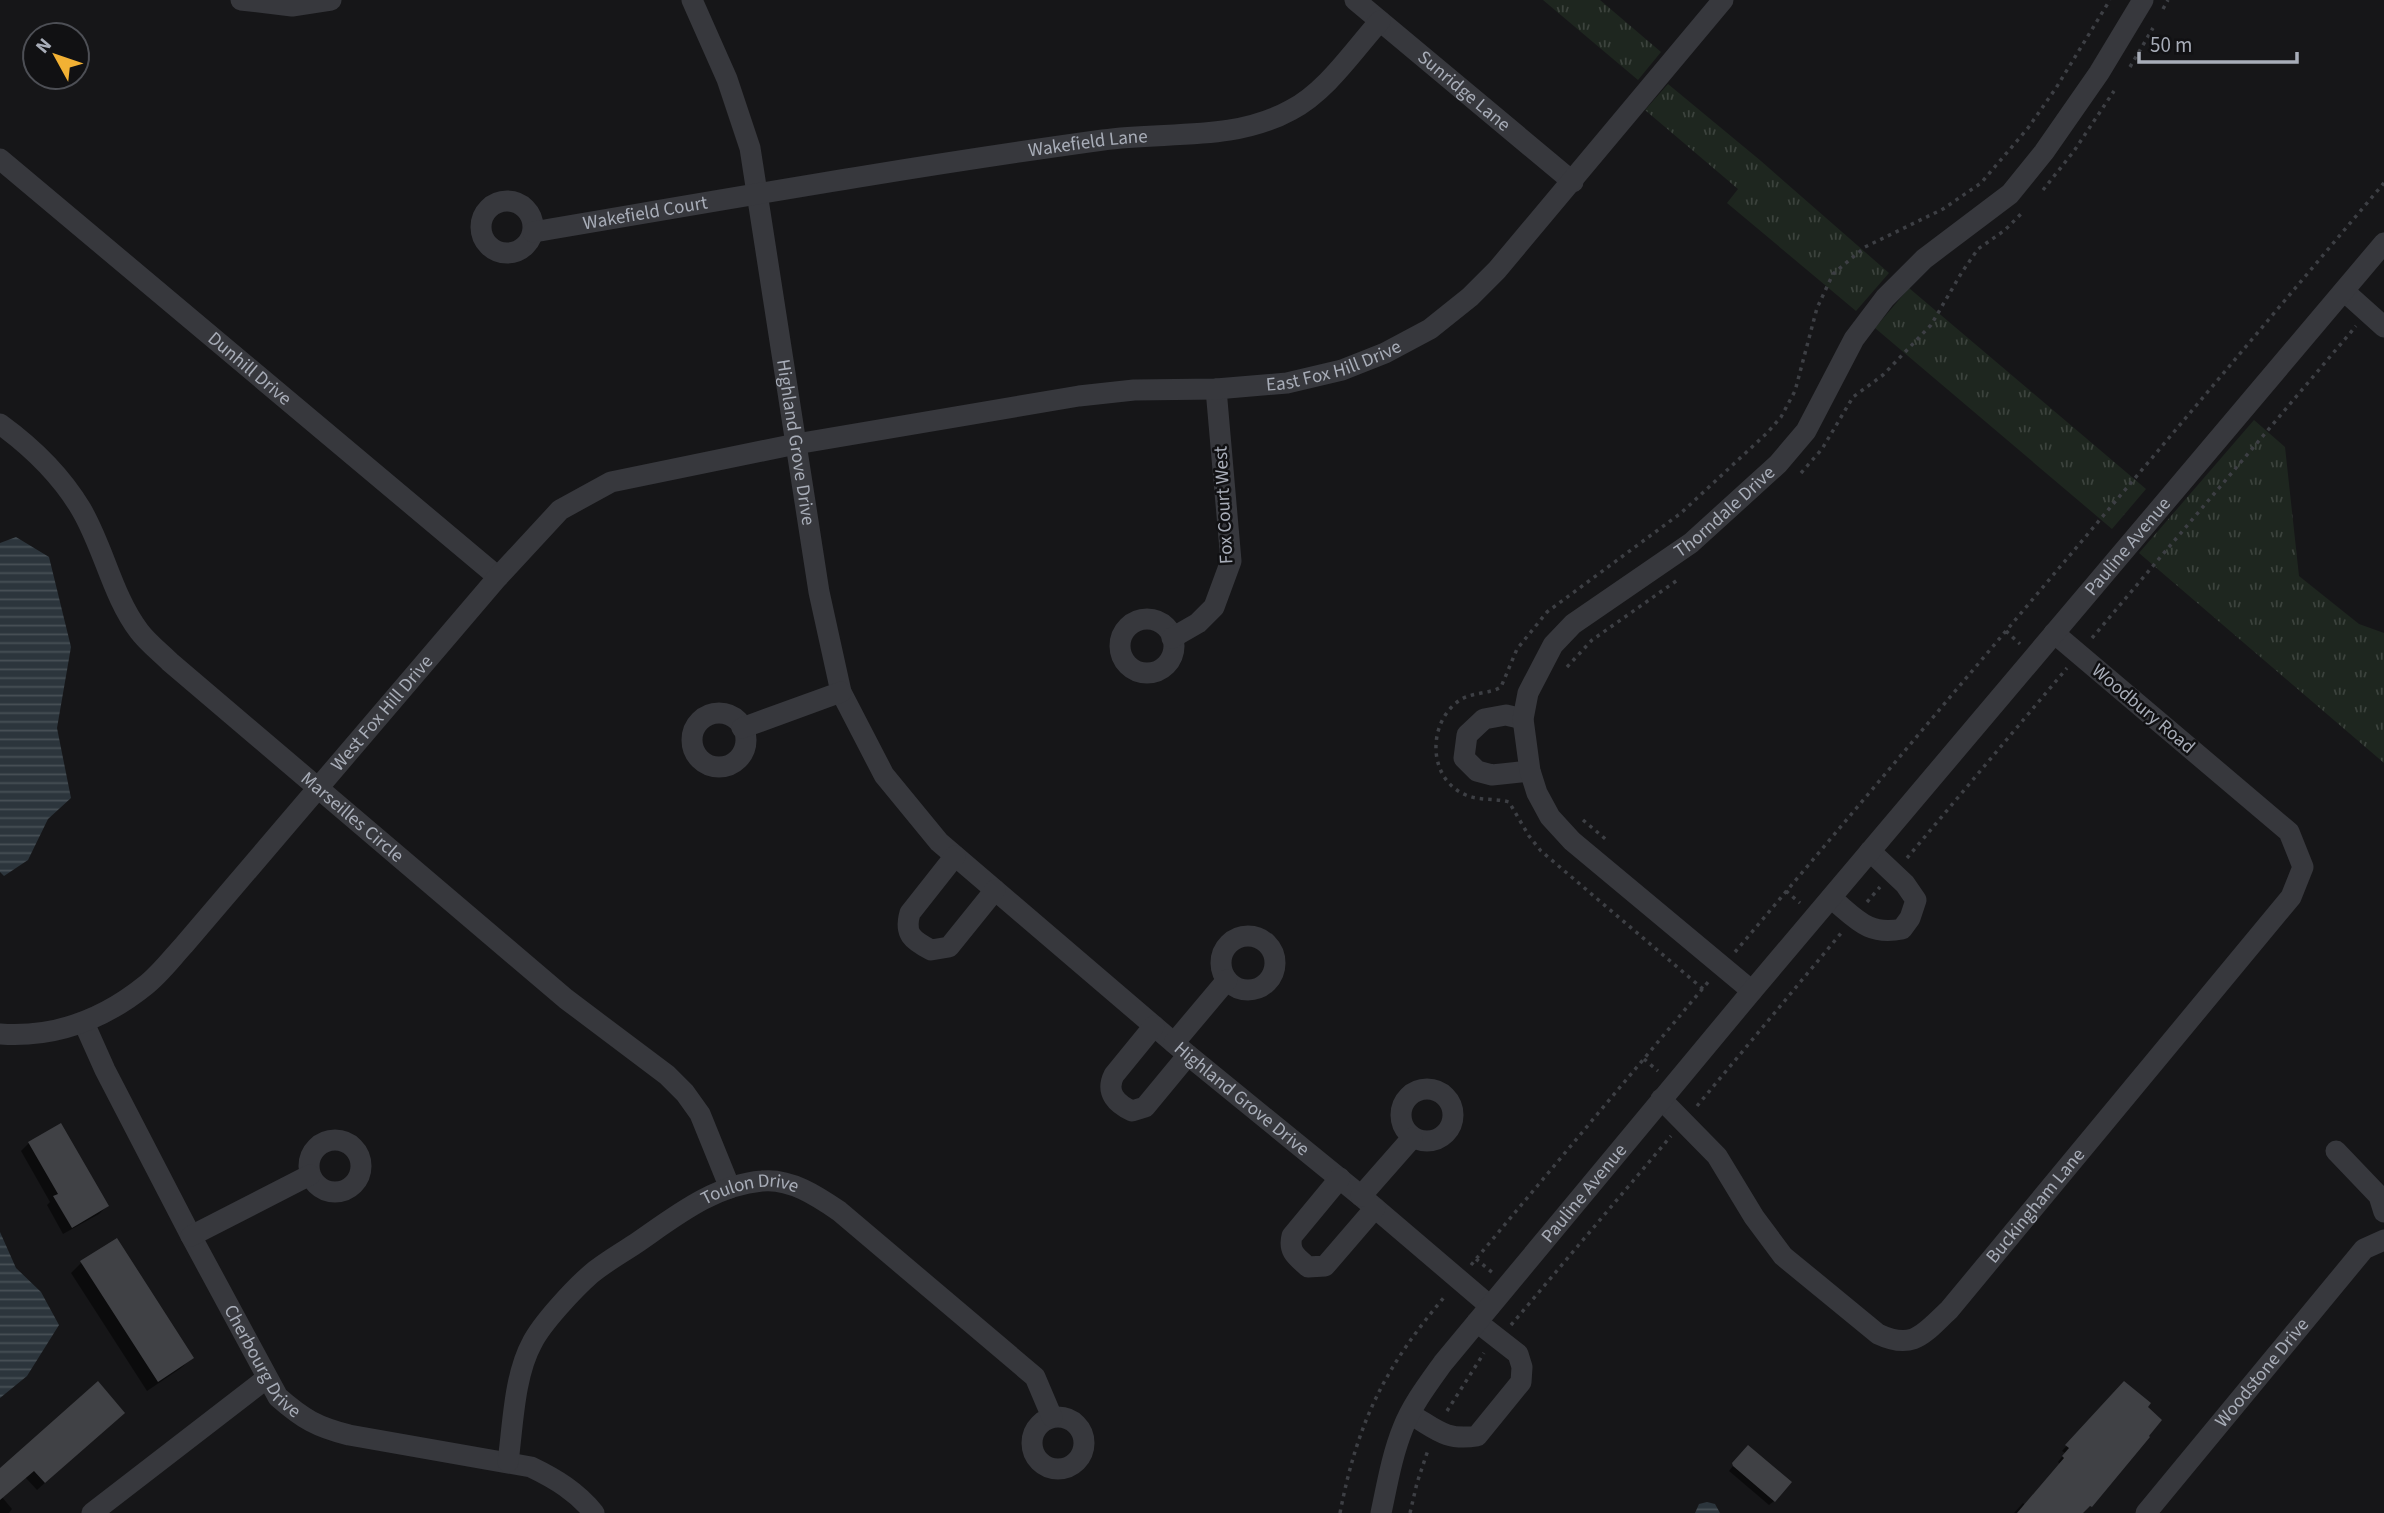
<svg xmlns="http://www.w3.org/2000/svg" width="2384" height="1513" viewBox="0 0 2384 1513" font-family="'Source Sans 3',sans-serif">
	<defs>
		<pattern id="park-tufts" width="24" height="20" patternUnits="userSpaceOnUse" patternTransform="scale(1.75)"><rect width="24" height="20" fill="#1e261f"/><path d="M3 7l-1-3M5 7V3M7 7l1-3M15 17l-1-3M17 17v-4M19 17l1-3" fill="none" stroke="#3c433d"/></pattern>
		<pattern id="water-rules" width="6" height="5" patternUnits="userSpaceOnUse" patternTransform="scale(1.75)"><rect width="6" height="5" fill="#2c353c"/><path d="M0 2.5h6" fill="none" stroke="#485056"/></pattern>
	</defs>
	<rect width="100%" height="100%" fill="#161618"/>
	<!-- park -->
	<path fill="url(#park-tufts)" d="M1543 0H1600L1661 52 1638 80Z
		M1668 84 1761 161 1889 273 1856 311 1727 203 1738 189 1645 110Z
		M1909 288 2146 489 2112 529 1875 328Z
		M2254 420 2285 447 2299 576 2359 624 2384 633V763L2139 553Z"/>
	<!-- water -->
	<path fill="url(#water-rules)" d="M16 537 49 557 71 647 57 728 71 798 48 819 28 860 4 876 0 872V543Z
		M0 1232 16 1268 41 1292 59 1325 27 1376 0 1398Z
		M1707 1502 1715 1504 1720 1513H1695L1699 1504Z"/>
	<!-- shadow -->
	<path fill="#0007" d="M29 1143 107 1206 99 1214 63 1234 47 1205 50 1202 21 1151Z
		M81 1263 192 1358 181 1368 147 1391 71 1273Z
		M2124 1383 2081 1513H2014L2023 1503 2025 1505 2060 1464 2058 1462 2065 1453 2062 1451Z
		M115 1420 37 1490 25 1477 2 1497 12 1509 9 1513H0V1469Z
		M1744 1452 1774 1501 1769 1505 1729 1471Z"/>
	<!-- building -->
	<path fill="#404145" d="M61 1123 109 1206 72 1228 53 1196 58 1194 28 1142Z
		M117 1238 194 1358 158 1382 80 1261Z
		M98 1381 125 1413 45 1483 34 1471 0 1500V1468Z
		M2124 1381 2151 1403 2148 1407 2162 1420 2149 1436 2150 1437 2092 1507 2090 1506 2083 1513H2017L2064 1458 2062 1456 2069 1448 2065 1445Z
		M1748 1445 1792 1482 1775 1502 1733 1466 1732 1463Z"/>
	<g fill="none" stroke-linecap="round" stroke-linejoin="round">
		<!-- path -->
		<path stroke="#3d3f44" stroke-width="3.5" stroke-dasharray="3.5 5" stroke-linecap="butt" d="M2163 9 2168 0
			M2130 67 2153 28
			M2043 190 2074 151 2114 91
			M1801 473 1822 449 1853 397 1883 375 1931 325 1962 272 1978 249 2005 230 2024 211
			M2006 631 2020 644
			M2092 638 2356 326
			M1567 667 1592 640 1679 579
			M1583 820 1609 842
			M1907 858 2067 668
			M1786 891 1800 903
			M1867 902 1880 887
			M1735 952 2384 183
			M1703 989 1541 851 1529 836 1509 802C1495 798 1480 801 1466 795 1427 779 1427 722 1460 700 1472 692 1490 694 1501 687L1517 649 1547 612 1681 513 1767 433 1781 417 1795 391 1817 308 1833 274 1865 247 1943 209 1981 183 2028 128 2056 88 2110 0
			M1644 1059 1658 1071
			M1697 1106 1842 932
			M1476 1259 1493 1273
			M1471 1265 1709 981
			M1511 1325 1671 1136
			M1447 1411 1484 1353
			M1340 1513C1358 1420 1385 1367 1446 1295
			M1410 1513 1417 1483 1428 1450"/>
		<!-- minor -->
		<g stroke="#37383d" stroke-width="21">
			<path d="M241 0 292 6 331 0"/>
			<path id="s1" d="M692 0 727 79 750 148 819 592 841 692 884 775 939 842 1188 1055 1361 1196 1490 1306"/>
			<path id="s2" d="M1355 0 1573 182"/>
			<path id="s3" d="M0 159 498 577"/>
			<circle cx="507" cy="227" r="26"/>
			<path id="s4" d="M533 232C722 200 913 166 1103 140 1166 131 1233 142 1291 110 1327 91 1353 51 1380 21"/>
			<path d="M2344 291 2384 327"/>
			<path id="s5" d="M0 424C33 448 60 474 81 509 104 548 112 595 139 631 148 643 160 652 170 662L566 999 667 1075 685 1093 700 1114 730 1188"/>
			<circle cx="1147" cy="646" r="27"/>
			<path d="M1172 638 1198 623 1214 607 1231 561 1216 389"/>
			<circle cx="719" cy="740" r="27"/>
			<path d="M1523 719 1506 715 1484 719 1467 735 1464 758 1477 771 1492 775 1530 771"/>
			<path d="M742 728 841 692"/>
			<path d="M955 856 910 913C904 934 912 940 931 950L949 947 995 890"/>
			<path d="M1831 898C1856 918 1867 936 1902 929L1910 918 1916 900 1905 884 1870 851"/>
			<circle cx="1248" cy="963" r="27"/>
			<path id="s6" d="M1752 991 1572 841 1550 817 1537 793 1530 771 1523 719 1528 693 1553 645 1573 624 1691 543 1778 464 1806 431 1854 339 1885 298 1924 259 2010 194 2044 152 2099 73 2143 0"/>
			<path id="s7" d="M84 1023 105 1070 191 1236 278 1397C303 1419 317 1427 349 1435L531 1467C556 1479 577 1492 594 1513"/>
			<path d="M1154 1026 1114 1075C1105 1093 1117 1104 1132 1111L1145 1107 1188 1055"/>
			<path id="s8" d="M0 1034C55 1038 104 1019 146 985 160 974 172 958 184 945L498 577 560 510 611 482 796 444 1079 396 1134 390 1216 389 1287 383 1342 370 1385 353 1430 329 1470 297 1497 270 1723 0"/>
			<path d="M1174 1043 1227 980"/>
			<circle cx="1427" cy="1115" r="26"/>
			<path id="s9" d="M1661 1099 1717 1156 1754 1217 1783 1256 1878 1334C1914 1351 1924 1333 1949 1310L2291 897 2303 867 2289 832 2054 633"/>
			<circle cx="335" cy="1166" r="26"/>
			<path d="M2336 1151 2379 1196 2384 1212"/>
			<path d="M1340 1178 1292 1236C1288 1252 1297 1257 1308 1267L1325 1266 1375 1208"/>
			<path d="M1361 1196 1412 1138"/>
			<path d="M191 1236 310 1175"/>
			<path d="M1410 1414C1436 1429 1445 1441 1477 1436L1521 1382 1522 1367 1518 1354 1477 1322"/>
			<circle cx="1058" cy="1443" r="26"/>
			<path id="s10" d="M508 1462C513 1425 514 1376 532 1343 542 1323 574 1289 591 1274 604 1263 620 1254 635 1244 673 1218 713 1185 762 1181 790 1178 817 1196 839 1211L1035 1377 1052 1417"/>
			<path d="M92 1513 267 1378"/>
			<path id="s11" d="M1381 1513C1387 1485 1392 1455 1403 1428 1412 1405 1428 1384 1443 1363L1752 991 2384 243"/>
			<path id="s12" d="M2146 1513 2364 1249 2384 1240"/>
		</g>
	</g>
	<g text-anchor="middle" dominant-baseline="central" stroke-width="5" stroke-linejoin="round" paint-order="stroke">
		<!-- street labels -->
		<g font-size="19" fill="#a8adb8" stroke="#111113">
			<text stroke="none"><textPath href="#s2" startOffset="142">Sunridge Lane</textPath></text>
			<text stroke="none"><textPath href="#s4" startOffset="562">Wakefield Lane</textPath></text>
			<text stroke="none"><textPath href="#s4" startOffset="114">Wakefield Court</textPath></text>
			<text stroke="none"><textPath href="#s8" startOffset="1580">East Fox Hill Drive</textPath></text>
			<text stroke="none"><textPath href="#s3" startOffset="326">Dunhill Drive</textPath></text>
			<text stroke="none"><textPath href="#s1" startOffset="457">Highland Grove Drive</textPath></text>
			<text transform="translate(1224 505) rotate(-93)">Fox Court West</text>
			<text stroke="none"><textPath href="#s6" startOffset="668">Thorndale Drive</textPath></text>
			<text stroke="none"><textPath href="#s11" startOffset="1230">Pauline Avenue</textPath></text>
			<text transform="translate(2143 709) rotate(40)">Woodbury Road</text>
			<text stroke="none"><textPath href="#s8" startOffset="518">West Fox Hill Drive</textPath></text>
			<text stroke="none"><textPath href="#s5" startOffset="537">Marseilles Circle</textPath></text>
			<text stroke="none"><textPath href="#s1" startOffset="1288">Highland Grove Drive</textPath></text>
			<text stroke="none"><textPath href="#s11" startOffset="385">Pauline Avenue</textPath></text>
			<text stroke="none"><textPath href="#s10" startOffset="397">Toulon Drive</textPath></text>
			<text stroke="none"><textPath href="#s9" startOffset="541">Buckingham Lane</textPath></text>
			<text stroke="none"><textPath href="#s7" startOffset="383">Cherbourg Drive</textPath></text>
			<text stroke="none"><textPath href="#s12" startOffset="182">Woodstone Drive</textPath></text>
		</g>
	</g>
	<!-- north arrow -->
	<g transform="translate(56 56) rotate(310)"><circle r="33" fill="#111113" stroke="#4d4f55" stroke-width="2"/>
	<path d="M0-5L12 26L0 18L-12 26Z" fill="#f2b134"/>
	<text y="-10" font-size="19" font-weight="bold" text-anchor="middle" fill="#a8adb8">N</text>
	</g>
	<!-- scale -->
	<path d="M2139 52v10h158v-10" fill="none" stroke="#a8adb8" stroke-width="3.5"/>
	<text x="2150" y="52" font-size="21" fill="#a8adb8" stroke="#111113" stroke-width="5" paint-order="stroke">50 m</text>
</svg>
